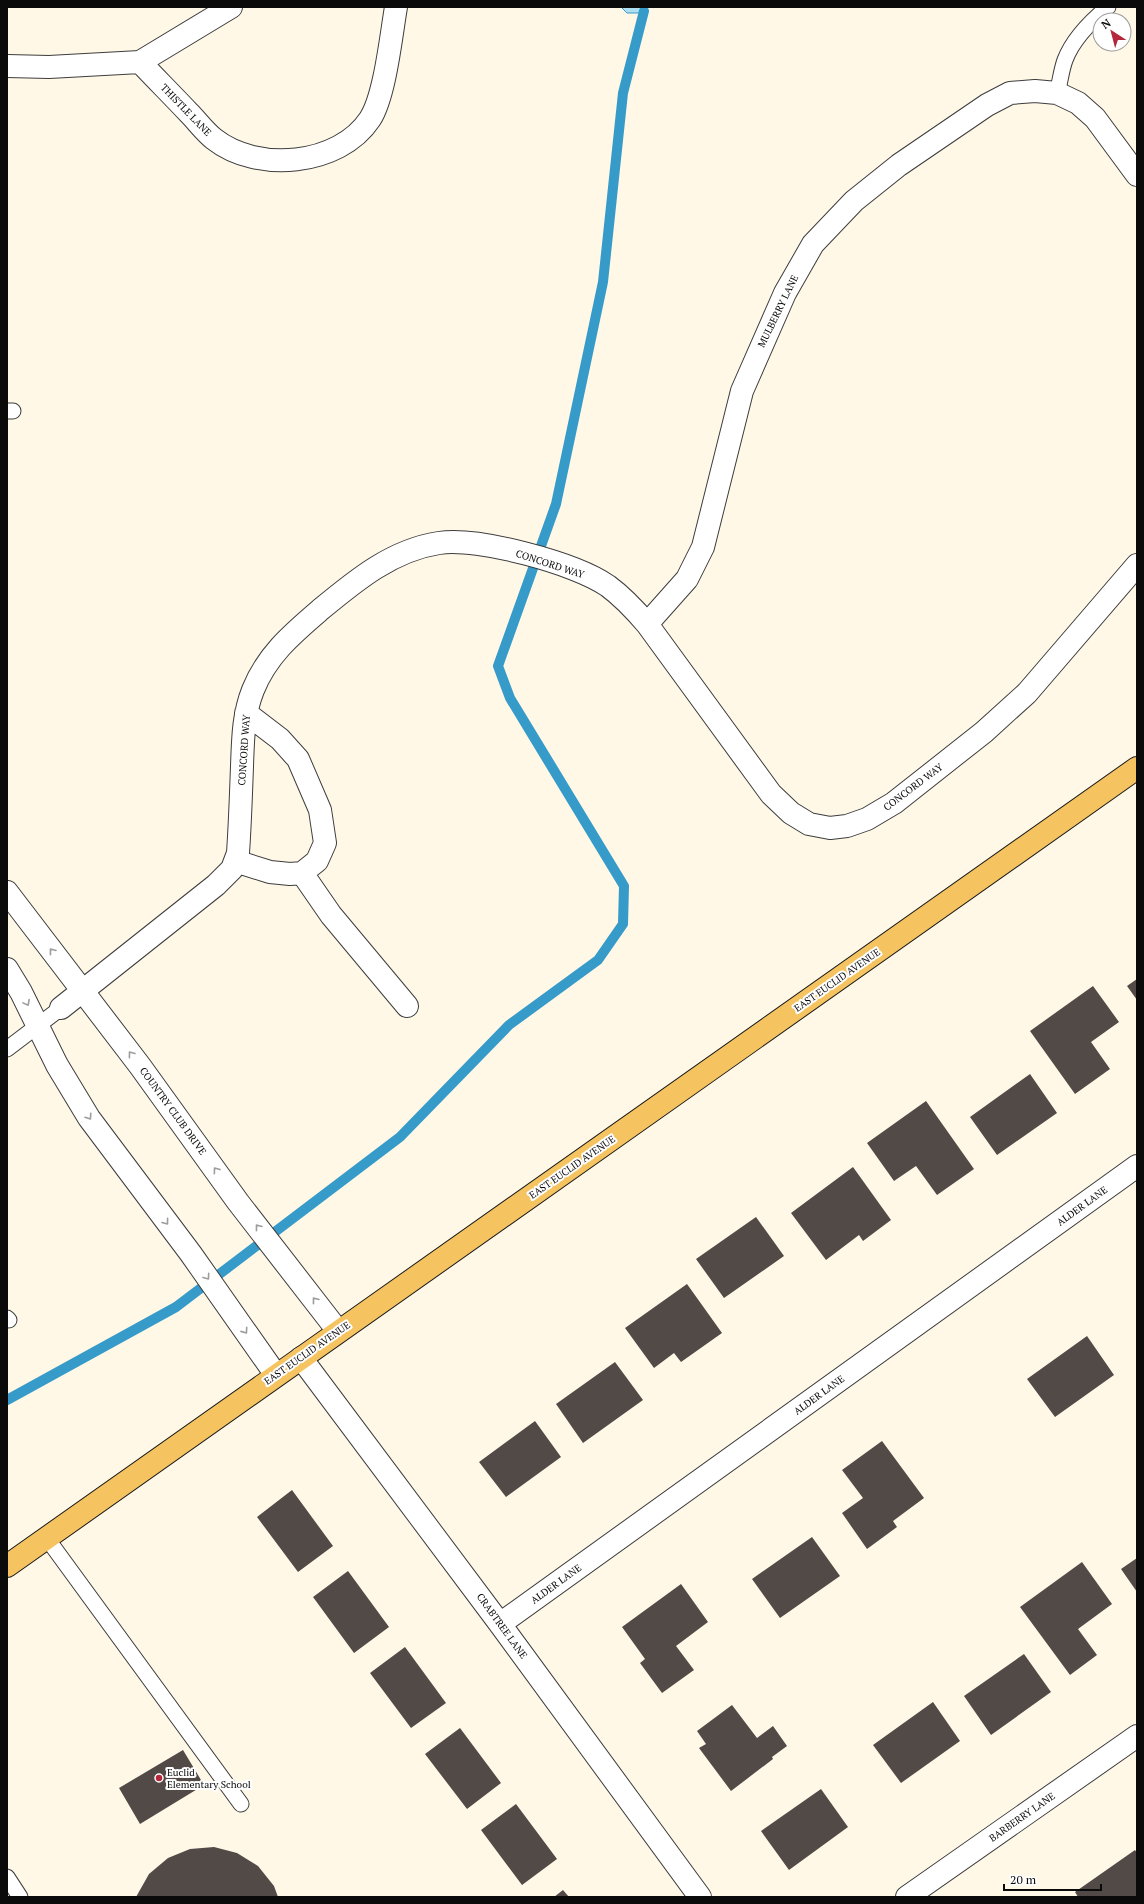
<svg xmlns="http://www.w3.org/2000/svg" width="1144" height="1904" viewBox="0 0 1144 1904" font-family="'PT Serif',serif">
	<rect width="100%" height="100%" fill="#fff8e7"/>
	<!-- water -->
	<path fill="#aee0f4" stroke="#379bc9" d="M621 7H646L642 13H627Z"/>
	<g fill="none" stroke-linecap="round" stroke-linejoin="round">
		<!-- stream -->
		<path stroke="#379bc9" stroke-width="10" d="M7 1400 176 1307 400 1137 509 1025 598 960 623 924 624 886 510 698 498 666 556 504 603 282 623 93 644 11"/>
	</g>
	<!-- building -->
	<path fill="#524a47" d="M1137 979V1000L1127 986Z
		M1093 986 1119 1022 1091 1042 1110 1069 1075 1094 1030 1031Z
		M1030 1074 1057 1113 997 1155 970 1117Z
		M926 1101 974 1169 937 1195 916 1166 894 1181 867 1143Z
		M853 1167 891 1220 863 1241 859 1235 826 1260 791 1213Z
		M756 1217 784 1256 724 1298 696 1259Z
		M687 1284 722 1333 681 1362 674 1353 654 1368 625 1328Z
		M1087 1336 1114 1375 1055 1417 1027 1379Z
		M615 1362 643 1400 583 1443 556 1404Z
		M535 1421 561 1457 506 1497 479 1462Z
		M882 1441 924 1498 893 1521 897 1527 867 1549 842 1513 863 1498 842 1470Z
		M292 1490 333 1546 298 1572 257 1517Z
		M812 1537 840 1576 780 1618 752 1579Z
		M1137 1558V1592L1121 1569Z
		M1082 1562 1112 1604 1078 1629 1097 1655 1070 1675 1020 1607Z
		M348 1571 389 1627 354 1653 313 1597Z
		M681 1584 708 1622 676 1646 694 1670 662 1693 640 1663 645 1659 622 1627Z
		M405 1647 446 1703 411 1728 370 1673Z
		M1024 1654 1051 1692 991 1735 964 1696Z
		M933 1702 960 1741 901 1783 873 1745Z
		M732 1705 757 1738 773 1726 787 1746 772 1757 773 1759 731 1791 699 1748 706 1744 697 1731Z
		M460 1728 501 1783 467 1809 425 1754Z
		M183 1750 204 1785 140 1824 119 1788Z
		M821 1789 848 1827 789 1870 761 1831Z
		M516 1804 557 1859 522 1885 481 1830Z
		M214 1847 237 1853 258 1866 274 1886 278 1897H136L149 1874 168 1858 190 1849Z
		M1135 1850 1137 1853V1897H1078L1075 1892Z
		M563 1890 569 1897H554Z"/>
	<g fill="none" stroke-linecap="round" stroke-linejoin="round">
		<!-- lane casing -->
		<g stroke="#3d3d3d" stroke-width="17">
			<path id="lane" d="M1057 93C1060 83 1061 71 1065 60 1073 39 1091 21 1108 7
				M7 411H13
				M7 1049 61 1008
				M7 1318 9 1320
				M46 1537 241 1804
				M7 1877 20 1897"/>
		</g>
		<!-- street casing -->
		<g stroke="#3d3d3d" stroke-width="24">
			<path id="street" d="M140 62C156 79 173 96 189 113 197 121 205 132 214 139 257 173 339 166 370 119 385 96 391 36 396 7
				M7 66 49 67 140 62 231 7
				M647 624 687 579 703 547 742 391 785 293 813 244 854 201 899 165 987 105 1010 93 1035 91 1057 93 1078 103 1095 118 1137 175
				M235 861 270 872 290 874 302 873 317 861 325 843 320 810 298 759 280 739 246 713
				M302 873 331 915 407 1006
				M7 892 140 1066 238 1202 338 1331
				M7 969 21 992 57 1065 89 1118 191 1254 276 1375
				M61 1008 216 885 232 869 238 853C240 824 241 795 242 766 243 740 243 715 253 690 267 655 292 634 320 610 355 581 392 550 439 543 478 537 575 563 608 586 623 597 635 610 647 624L771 794 791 813 809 824 830 828 847 826 867 819 894 803 984 732 1027 693 1137 565
				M301 1358 500 1624 700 1897
				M500 1624 1137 1166
				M907 1897 1137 1736"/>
		</g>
		<!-- primary casing -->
		<g stroke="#1b1b1b" stroke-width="24">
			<path id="primary" d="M7 1566 1137 768"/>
		</g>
		<!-- lane -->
		<use href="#lane" stroke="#fff" stroke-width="15"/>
		<!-- street -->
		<use href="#street" stroke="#fff" stroke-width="22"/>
		<!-- primary -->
		<use href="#primary" stroke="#f5c461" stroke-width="22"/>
	</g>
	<!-- one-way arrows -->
	<defs><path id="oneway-chevron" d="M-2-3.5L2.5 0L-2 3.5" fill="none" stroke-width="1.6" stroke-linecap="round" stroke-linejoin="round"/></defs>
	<g stroke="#9d9d9d">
		<use href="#oneway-chevron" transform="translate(52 951) rotate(-128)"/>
		<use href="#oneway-chevron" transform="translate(27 1003) rotate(62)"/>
		<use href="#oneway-chevron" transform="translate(131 1054) rotate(-127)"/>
		<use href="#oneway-chevron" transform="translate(89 1117) rotate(56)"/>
		<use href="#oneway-chevron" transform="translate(216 1170) rotate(-126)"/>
		<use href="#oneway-chevron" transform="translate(166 1222) rotate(53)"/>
		<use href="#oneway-chevron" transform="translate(258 1227) rotate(-128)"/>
		<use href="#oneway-chevron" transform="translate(207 1277) rotate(54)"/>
		<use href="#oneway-chevron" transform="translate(315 1300) rotate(-128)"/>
		<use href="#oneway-chevron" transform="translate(245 1331) rotate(55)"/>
	</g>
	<!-- markers -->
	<circle fill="#b5273a" stroke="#fff" stroke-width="1.5" cx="159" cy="1778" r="4"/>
	<g text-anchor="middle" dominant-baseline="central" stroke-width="4" stroke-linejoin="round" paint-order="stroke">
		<!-- street labels -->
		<g font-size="10" fill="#0a0a0a" stroke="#fff">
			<text transform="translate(186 110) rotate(46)">THISTLE LANE</text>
			<text transform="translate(778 311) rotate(-64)">MULBERRY LANE</text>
			<text transform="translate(550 564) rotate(18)">CONCORD WAY</text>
			<text transform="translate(244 750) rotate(-86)">CONCORD WAY</text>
			<text transform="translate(913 787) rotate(-37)">CONCORD WAY</text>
			<text transform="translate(837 980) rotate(-35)">EAST EUCLID AVENUE</text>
			<text transform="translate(173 1111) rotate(54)">COUNTRY CLUB DRIVE</text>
			<text transform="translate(572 1167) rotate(-35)">EAST EUCLID AVENUE</text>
			<text transform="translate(1082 1206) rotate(-36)">ALDER LANE</text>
			<text transform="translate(307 1353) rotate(-35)">EAST EUCLID AVENUE</text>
			<text transform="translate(819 1395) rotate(-36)">ALDER LANE</text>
			<text transform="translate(556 1584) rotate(-36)">ALDER LANE</text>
			<text transform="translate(502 1626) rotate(54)">CRABTREE LANE</text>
			<text transform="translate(1022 1817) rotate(-35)">BARBERRY LANE</text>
		</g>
		<!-- poi labels -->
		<g font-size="10" fill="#0a0a0a" stroke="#fff" text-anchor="start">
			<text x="167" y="1772">Euclid<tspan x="167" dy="12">Elementary School</tspan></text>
		</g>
	</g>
	<!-- border -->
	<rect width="1144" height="1904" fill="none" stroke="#0a0a0a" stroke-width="16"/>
	<!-- north arrow -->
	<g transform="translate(1112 32) rotate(324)"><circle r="19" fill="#ffffff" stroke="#9d9d9d"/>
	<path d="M0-3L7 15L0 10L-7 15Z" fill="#b5273a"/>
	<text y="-6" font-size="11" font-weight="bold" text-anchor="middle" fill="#0a0a0a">N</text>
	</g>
	<!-- scale -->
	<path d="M1004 1884v6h97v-6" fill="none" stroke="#0a0a0a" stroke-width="2"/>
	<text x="1010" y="1884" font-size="12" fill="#0a0a0a" stroke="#ffffff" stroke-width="3" paint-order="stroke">20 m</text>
</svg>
